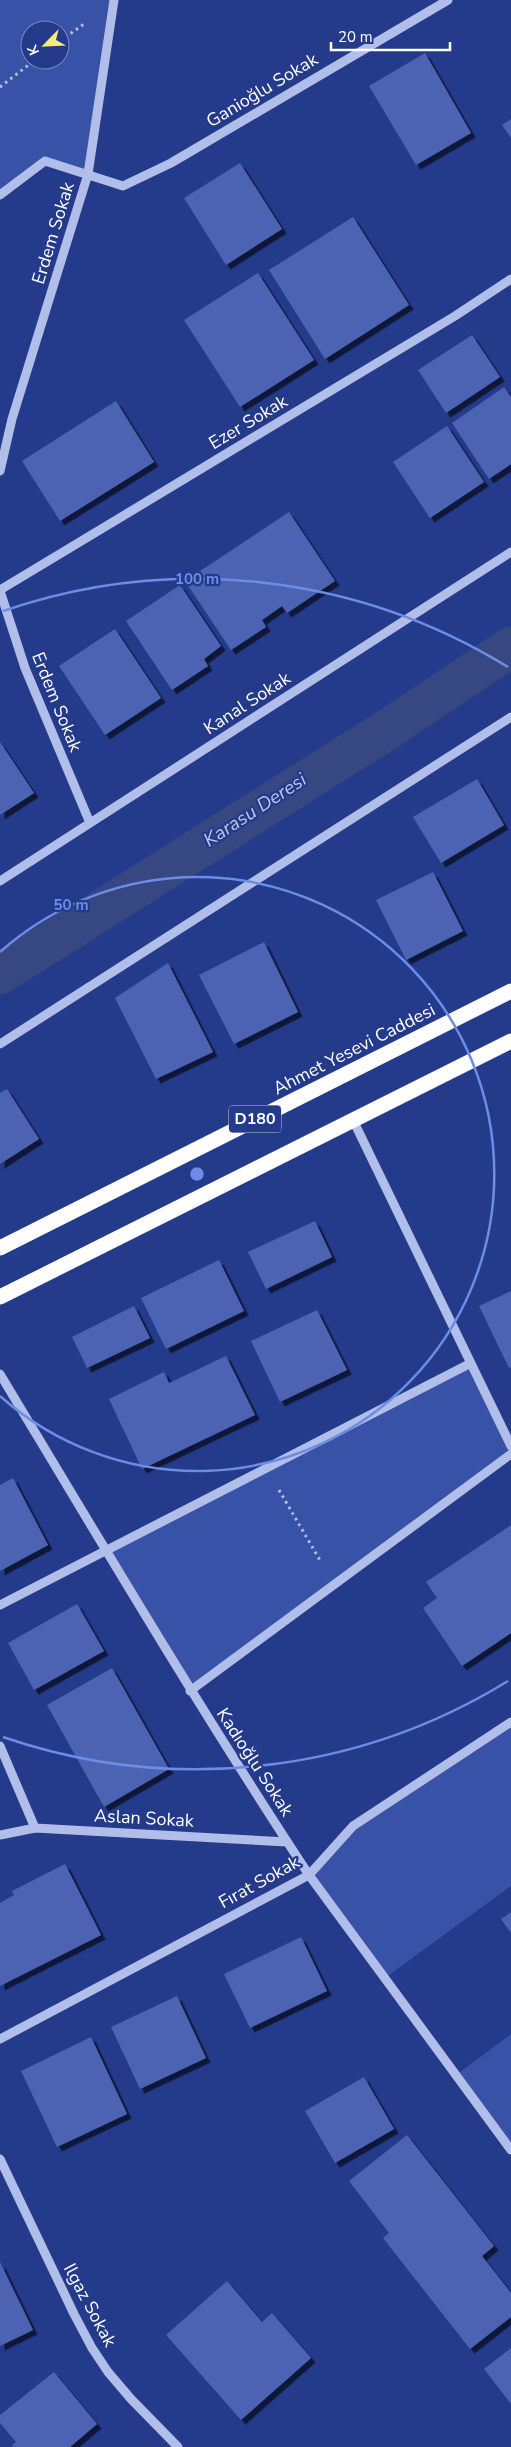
<svg xmlns="http://www.w3.org/2000/svg" width="511" height="2447" viewBox="0 0 511 2447" font-family="'Nunito Sans',sans-serif">
	<defs>
		<filter id="shadow"><feDropShadow dx="4.5" dy="4.5" stdDeviation="0" flood-color="#0009"/></filter>
	</defs>
	<rect width="100%" height="100%" fill="#243a8a"/>
	<!-- green -->
	<path fill="#3852a7" fill-rule="evenodd" d="M0 0H114L88 174 45 161 0 195ZM30 30H60V60H30Z
		M471 1363 511 1446V1454L190 1691 107 1551Z
		M511 1722V1886L385 1978 309 1875 353 1826Z
		M511 2034V2150L456 2075Z"/>
	<g fill="none" stroke-linecap="round" stroke-linejoin="round">
		<!-- canal -->
		<path stroke="#374782" stroke-width="41" d="M0 974 388 729 511 647"/>
	</g>
	<!-- building -->
	<path fill="#4c63b2" filter="url(#shadow)" d="M425 53 471 133 416 165 369 86Z
		M511 119V138L502 125Z
		M240 163 282 229 226 265 184 198Z
		M353 217 409 305 325 359 269 270Z
		M258 273 314 360 240 407 184 320Z
		M472 335 500 377 446 413 418 370Z
		M504 387 511 397V464L489 479 452 423Z
		M116 401 154 462 60 521 22 461Z
		M447 426 484 482 430 518 393 462Z
		M289 512 335 581 287 613 282 606 262 620 266 627 231 650 185 581Z
		M180 585 221 646 204 659 208 666 172 690 126 621Z
		M115 629 161 698 105 735 59 666Z
		M0 742 34 793 0 815Z
		M477 779 504 825 441 863 413 817Z
		M433 872 463 931 406 960 376 900Z
		M264 942 298 1012 234 1044 199 975Z
		M168 963 213 1052 156 1079 115 998Z
		M7 1089 39 1139 0 1164V1093Z
		M315 1221 332 1257 266 1289 248 1252Z
		M219 1260 244 1311 166 1349 141 1298Z
		M511 1291V1367L509 1368 479 1306Z
		M134 1306 150 1338 87 1368 72 1337Z
		M317 1310 347 1370 280 1402 251 1341Z
		M226 1356 255 1415 142 1469 109 1399 164 1372 169 1383Z
		M13 1478 48 1545 0 1571V1485Z
		M511 1525V1633L462 1666 423 1608 437 1598 426 1582Z
		M77 1604 104 1651 34 1690 8 1643Z
		M112 1668 169 1769 104 1807 47 1705Z
		M65 1864 101 1935 0 1986V1903L14 1895 12 1891Z
		M511 1912V1933L501 1919Z
		M301 1937 327 1991 250 2028 224 1974Z
		M177 1996 206 2058 140 2089 111 2027Z
		M91 2037 127 2114 57 2147 21 2071Z
		M364 2077 394 2129 335 2163 305 2111Z
		M407 2135 494 2246 482 2256 511 2293V2317L470 2349 383 2238 389 2233 349 2181Z
		M0 2262 33 2330 0 2346Z
		M227 2281 262 2322 272 2313 311 2358 241 2420 166 2335Z
		M511 2348V2404L484 2369Z
		M54 2372 97 2424 70 2447H13L12 2445 16 2442 0 2423V2415Z"/>
	<g fill="none" stroke-linecap="round" stroke-linejoin="round">
		<!-- path -->
		<path stroke="#b1beea" stroke-width="3" stroke-dasharray="2.5 4" stroke-linecap="butt" d="M60 41 84 24
			M0 87 35 60
			M279 1490 321 1562"/>
		<!-- minor -->
		<path stroke="#b1beea" stroke-width="9" d="M0 195 45 161 123 186 171 163 448 0
			M0 471 12 419 88 174 114 0
			M0 590 455 316 511 279
			M0 591 25 668 90 823
			M0 881 511 552
			M0 1044 511 717
			M353 1120 511 1446
			M0 1374C101 1542 201 1711 309 1875L511 2150
			M0 1605 471 1363
			M190 1691 511 1454
			M0 1746 35 1828
			M0 1835 35 1828 287 1842
			M0 2039 309 1875 353 1826 511 1722
			M0 2159 74 2314 92 2348 108 2372 131 2399 178 2447"/>
		<!-- highway -->
		<path stroke="#fff" stroke-width="15" d="M0 1248 511 991
			M0 1297 511 1041"/>
	</g>
	<!-- distance rings -->
	<g fill="none" stroke="#6c8ce6" stroke-width="2.5">
		<path d="M0 952A297 297 0 1 1 0 1396"/>
		<path d="M508 1681A595 595 0 0 1 3 1737M3 611A595 595 0 0 1 508 667"/>
	</g>
	<g text-anchor="middle" dominant-baseline="central" stroke-width="4.5" stroke-linejoin="round" paint-order="stroke">
		<!-- shield labels -->
		<rect fill="#243a8a" stroke="#bdc4dc" stroke-width="1" x="229" y="1105.5" width="52" height="27" rx="4"/>
		<g font-size="16" font-weight="bold" fill="#fff">
			<text x="255" y="1119">D180</text>
		</g>
		<!-- street labels -->
		<g font-size="18" fill="#fff" stroke="#243a8a">
			<text transform="translate(262 90) rotate(-31)">Ganioğlu Sokak</text>
			<text transform="translate(53 233) rotate(-73)">Erdem Sokak</text>
			<text transform="translate(248 422) rotate(-31)">Ezer Sokak</text>
			<text transform="translate(57 702) rotate(68)">Erdem Sokak</text>
			<text transform="translate(247 703) rotate(-33)">Kanal Sokak</text>
			<text transform="translate(354 1049) rotate(-27)">Ahmet Yesevi Caddesi</text>
			<text transform="translate(255 1762) rotate(57)">Kadıoğlu Sokak</text>
			<text transform="translate(144 1818) rotate(3)">Aslan Sokak</text>
			<text transform="translate(259 1882) rotate(-29)">Fırat Sokak</text>
			<text transform="translate(90 2305) rotate(62)">Ilgaz Sokak</text>
		</g>
		<!-- water labels -->
		<g font-size="19" font-style="italic" fill="#bdc9f1" stroke="#243a8a">
			<text transform="translate(255 810) rotate(-33)">Karasu Deresi</text>
		</g>
	</g>
	<circle cx="197" cy="1174" r="8" fill="#6c8ce6" stroke="#243a8a" stroke-width="2.5"/>
	<g font-size="15" text-anchor="middle" font-weight="bold" fill="#6c8ce6" stroke="#243a8a" stroke-width="4.5" stroke-linejoin="round" paint-order="stroke">
		<text x="197" y="584">100 m</text>
		<text x="71" y="910">50 m</text>
	</g>
	<!-- north arrow -->
	<g transform="translate(45 45) rotate(246)"><circle r="24" fill="#243a8a" stroke="#7c89b9"/>
	<path d="M0-4L9 19L0 12L-9 19Z" fill="#f5ec74"/>
	<text y="-8" font-size="14" font-weight="bold" text-anchor="middle" fill="#ffffff">K</text>
	</g>
	<!-- scale -->
	<path d="M331 42v8h119v-8" fill="none" stroke="#ffffff" stroke-width="2.5"/>
	<text x="338" y="42" font-size="15" fill="#ffffff" stroke="#243a8a" stroke-width="4" paint-order="stroke">20 m</text>
</svg>
